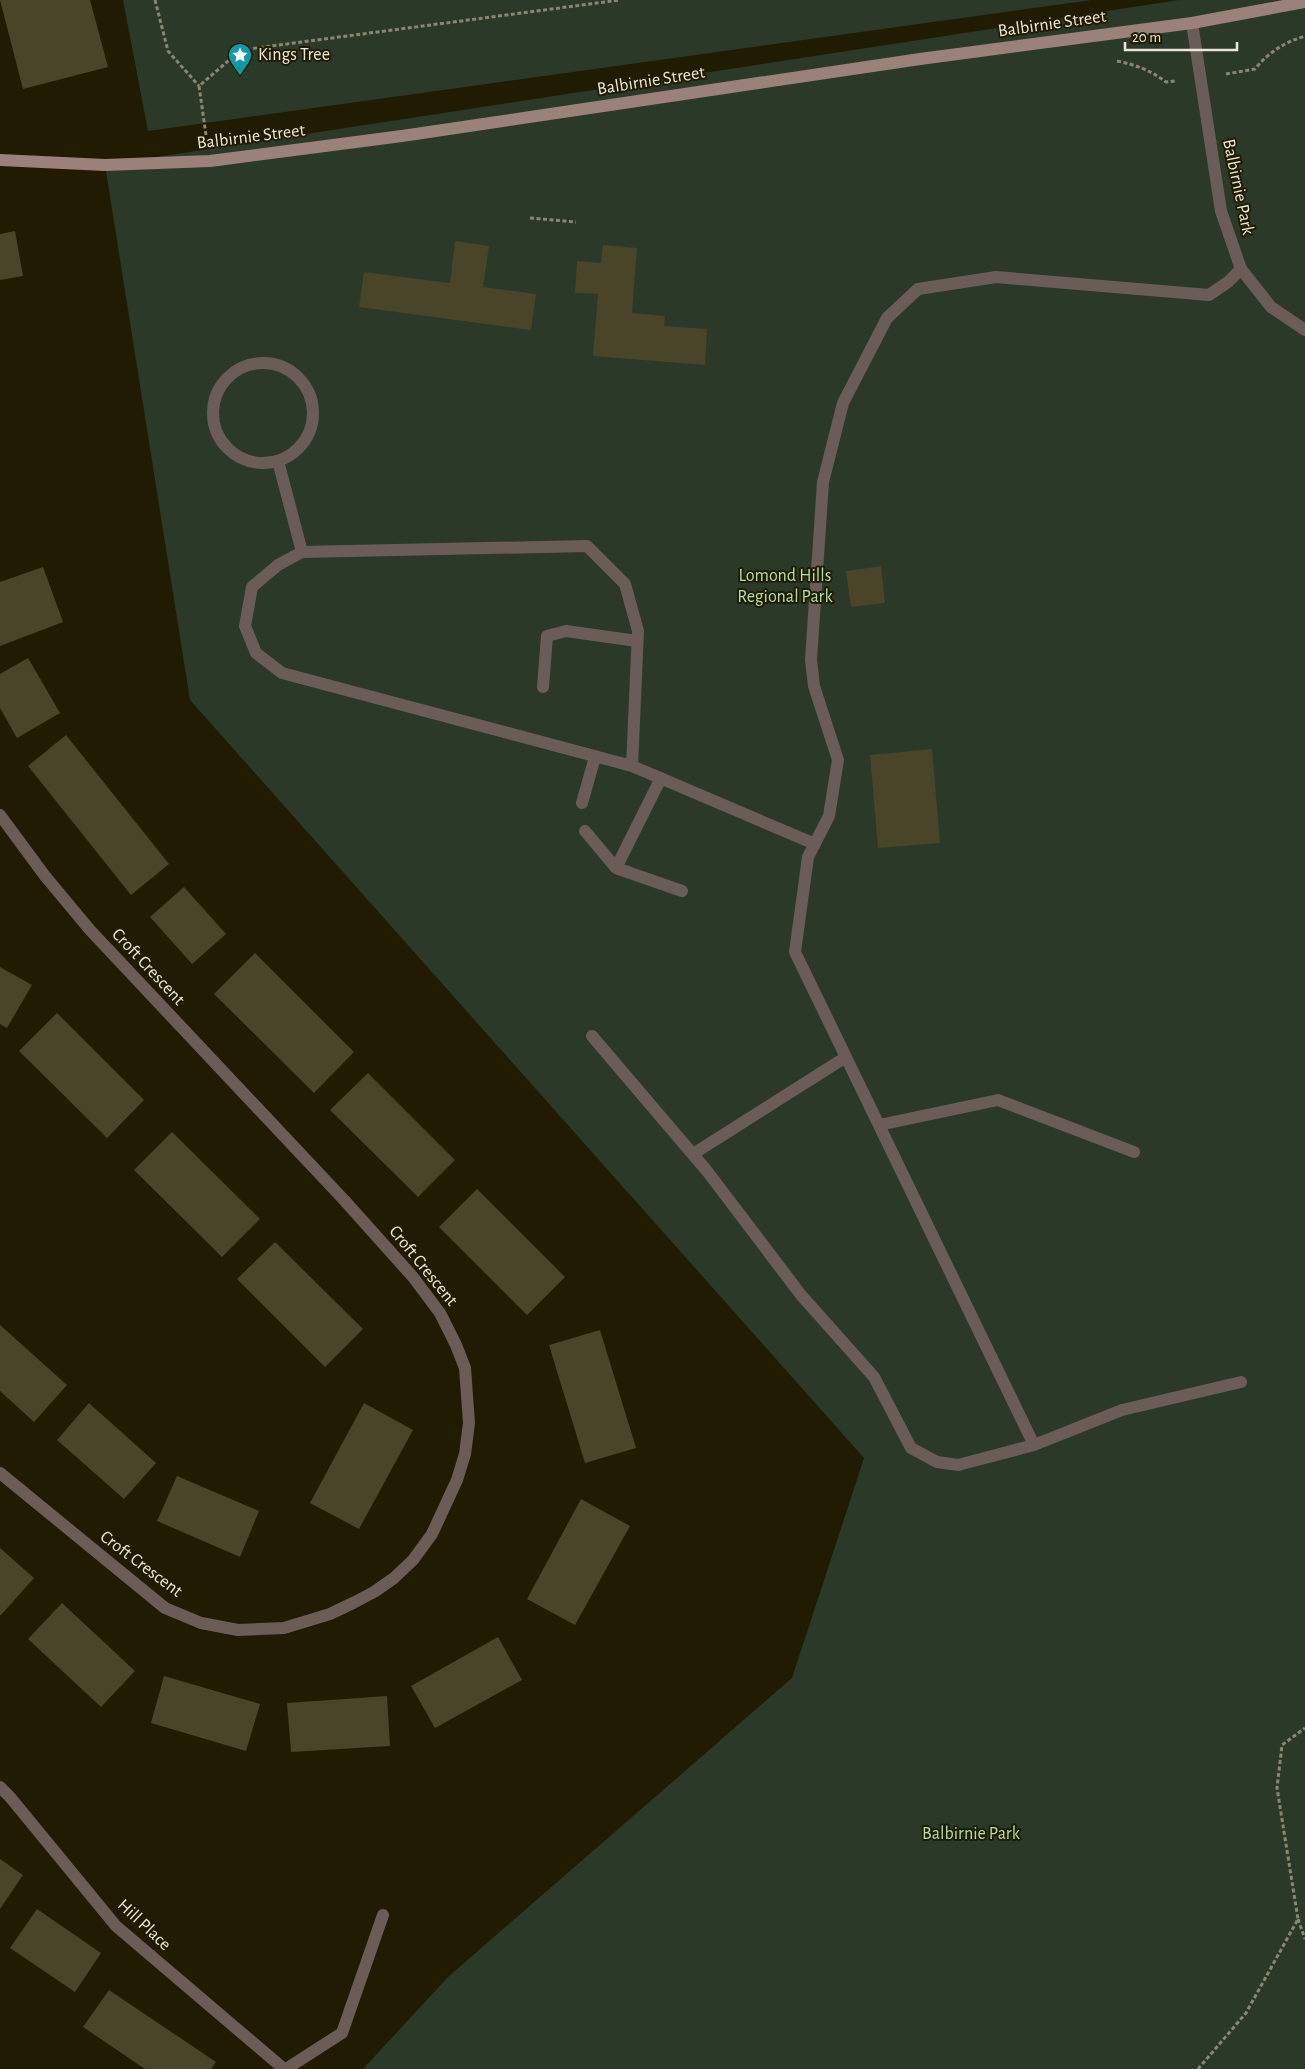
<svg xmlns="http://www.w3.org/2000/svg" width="1305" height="2069" viewBox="0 0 1305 2069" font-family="'Alegreya Sans',sans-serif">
	<rect width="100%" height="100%" fill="#211b01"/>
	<!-- green -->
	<path fill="#2b3929" d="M123 0H1092L148 131Z
		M1179 0H1305V2069H363L448 1977 792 1678 864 1458 190 700 105 165Z"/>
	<!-- building -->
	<path fill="#4a4428" d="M0 0H90L108 67 23 89Z
		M15 231 23 276 0 280V234Z
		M455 241 489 246 483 287 536 294 531 330 359 307 364 272 450 283Z
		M603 245 637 248 632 313 665 316 664 326 707 329 705 365 593 356 598 294 575 293 577 261 601 263Z
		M881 566 885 603 851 607 846 571Z
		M43 567 63 622 0 646V582Z
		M28 658 60 713 17 738 0 708V674Z
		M66 735 169 864 131 895 28 766Z
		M932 749 940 843 878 848 870 755Z
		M184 887 226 934 192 964 150 917Z
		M255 953 354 1052 314 1093 214 994Z
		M0 967 32 985 7 1028 0 1024Z
		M57 1013 144 1100 107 1138 19 1051Z
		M368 1073 455 1160 418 1197 330 1110Z
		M172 1132 260 1219 222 1257 134 1170Z
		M477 1189 565 1277 527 1315 439 1227Z
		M275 1242 363 1329 325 1367 237 1279Z
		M0 1325 67 1385 34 1422 0 1391Z
		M600 1330 636 1448 585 1463 549 1345Z
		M89 1403 156 1463 124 1499 57 1440Z
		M364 1403 413 1430 359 1529 310 1503Z
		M177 1476 259 1511 240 1557 157 1521Z
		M581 1499 630 1526 575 1625 527 1599Z
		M0 1548 34 1578 1 1615H0Z
		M62 1603 135 1671 101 1707 28 1639Z
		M498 1637 522 1680 435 1728 411 1686Z
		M164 1676 260 1704 246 1751 151 1723Z
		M387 1696 390 1746 291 1752 287 1703Z
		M0 1859 23 1875 0 1909Z
		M37 1909 101 1953 75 1992 10 1948Z
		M109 1990 216 2062 211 2069H145L83 2027Z"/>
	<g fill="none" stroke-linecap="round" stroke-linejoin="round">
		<!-- path -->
		<path stroke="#8b8671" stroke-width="3" stroke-dasharray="4 2.5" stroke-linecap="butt" d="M155 0 168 51 199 86
			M1117 61C1136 65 1150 70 1166 82L1175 81
			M1226 74 1255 69C1269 52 1283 43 1305 36
			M206 135 199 86 241 50 620 0
			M530 218 576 222
			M1298 1919 1305 1939
			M1198 2069 1246 2013 1298 1919 1277 1788 1282 1745 1305 1728"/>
		<!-- service -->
		<path stroke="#6c5c57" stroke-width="12" d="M213 413a50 50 0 1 1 100 0a50 50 0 1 1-100 0Z
			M278 461 302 552
			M543 687 547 636 566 631 637 641
			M632 766 638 631 625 584 587 546 302 552 278 565 252 587 245 626 256 653 282 673 632 766 815 844
			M582 803 595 757
			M585 831 616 868 682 891
			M616 868 661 778
			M592 1036 707 1171 801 1295 874 1377 911 1448 937 1462 958 1465 1034 1445 1122 1410 1241 1382
			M879 1125 998 1100 1134 1152
			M693 1154 846 1057
			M1034 1445 795 952 808 857 829 816 838 760 814 686 811 660 823 482 843 403 887 318 918 289 996 277 1209 295 1228 282 1241 269
			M286 2069 342 2033 383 1915"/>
		<!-- minor -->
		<path stroke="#6c5c57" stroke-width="12" d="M1192 23 1221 211 1241 269 1271 307 1305 330
			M0 815 45 876 90 930 345 1201 413 1277 440 1313 456 1345 465 1368 469 1423 465 1454 457 1480 432 1534 413 1560 394 1578 374 1592 353 1603 330 1614 284 1628 238 1630 201 1623 165 1608 0 1473
			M0 1787 10 1797 116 1926 284 2069"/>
		<!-- secondary -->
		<path stroke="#9b817a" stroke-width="12" d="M0 160 105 165 210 161 402 136 920 59 1192 23 1305 2"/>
	</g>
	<!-- icons -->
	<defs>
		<g id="sight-pin" transform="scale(1.25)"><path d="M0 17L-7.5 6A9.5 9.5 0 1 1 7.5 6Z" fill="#0f9aa8" stroke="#211b01"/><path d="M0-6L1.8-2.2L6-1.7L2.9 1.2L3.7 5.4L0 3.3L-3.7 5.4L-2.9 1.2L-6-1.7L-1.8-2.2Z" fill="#fff"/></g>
	</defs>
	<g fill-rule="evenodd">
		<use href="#sight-pin" x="240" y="55"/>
	</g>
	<g text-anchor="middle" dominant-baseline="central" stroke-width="4" stroke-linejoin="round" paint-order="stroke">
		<!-- street labels -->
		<g font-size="18" fill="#ece8d9" stroke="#211b01">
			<text transform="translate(1052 24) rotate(-8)">Balbirnie Street</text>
			<text transform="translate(651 81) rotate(-9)">Balbirnie Street</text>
			<text transform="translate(251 137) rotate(-7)">Balbirnie Street</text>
			<text transform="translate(1238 187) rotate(78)">Balbirnie Park</text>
			<text transform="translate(148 967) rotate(47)">Croft Crescent</text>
			<text transform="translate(423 1266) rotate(51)">Croft Crescent</text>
			<text transform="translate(141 1564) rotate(37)">Croft Crescent</text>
			<text transform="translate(144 1925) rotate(43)">Hill Place</text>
		</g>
		<!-- poi labels -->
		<g font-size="18" fill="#ece8d9" stroke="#211b01" text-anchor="start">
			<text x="258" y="55">Kings Tree</text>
		</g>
		<!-- park labels -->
		<g font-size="18" fill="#b2dead" stroke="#211b01">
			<text x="785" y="576">Lomond Hills<tspan x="785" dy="21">Regional Park</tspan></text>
			<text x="971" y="1834">Balbirnie Park</text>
		</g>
	</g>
	<!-- scale -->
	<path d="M1125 42v8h112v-8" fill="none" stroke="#ece8d9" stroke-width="2.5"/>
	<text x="1132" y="42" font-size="15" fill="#ece8d9" stroke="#211b01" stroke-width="4" paint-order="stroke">20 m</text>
</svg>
